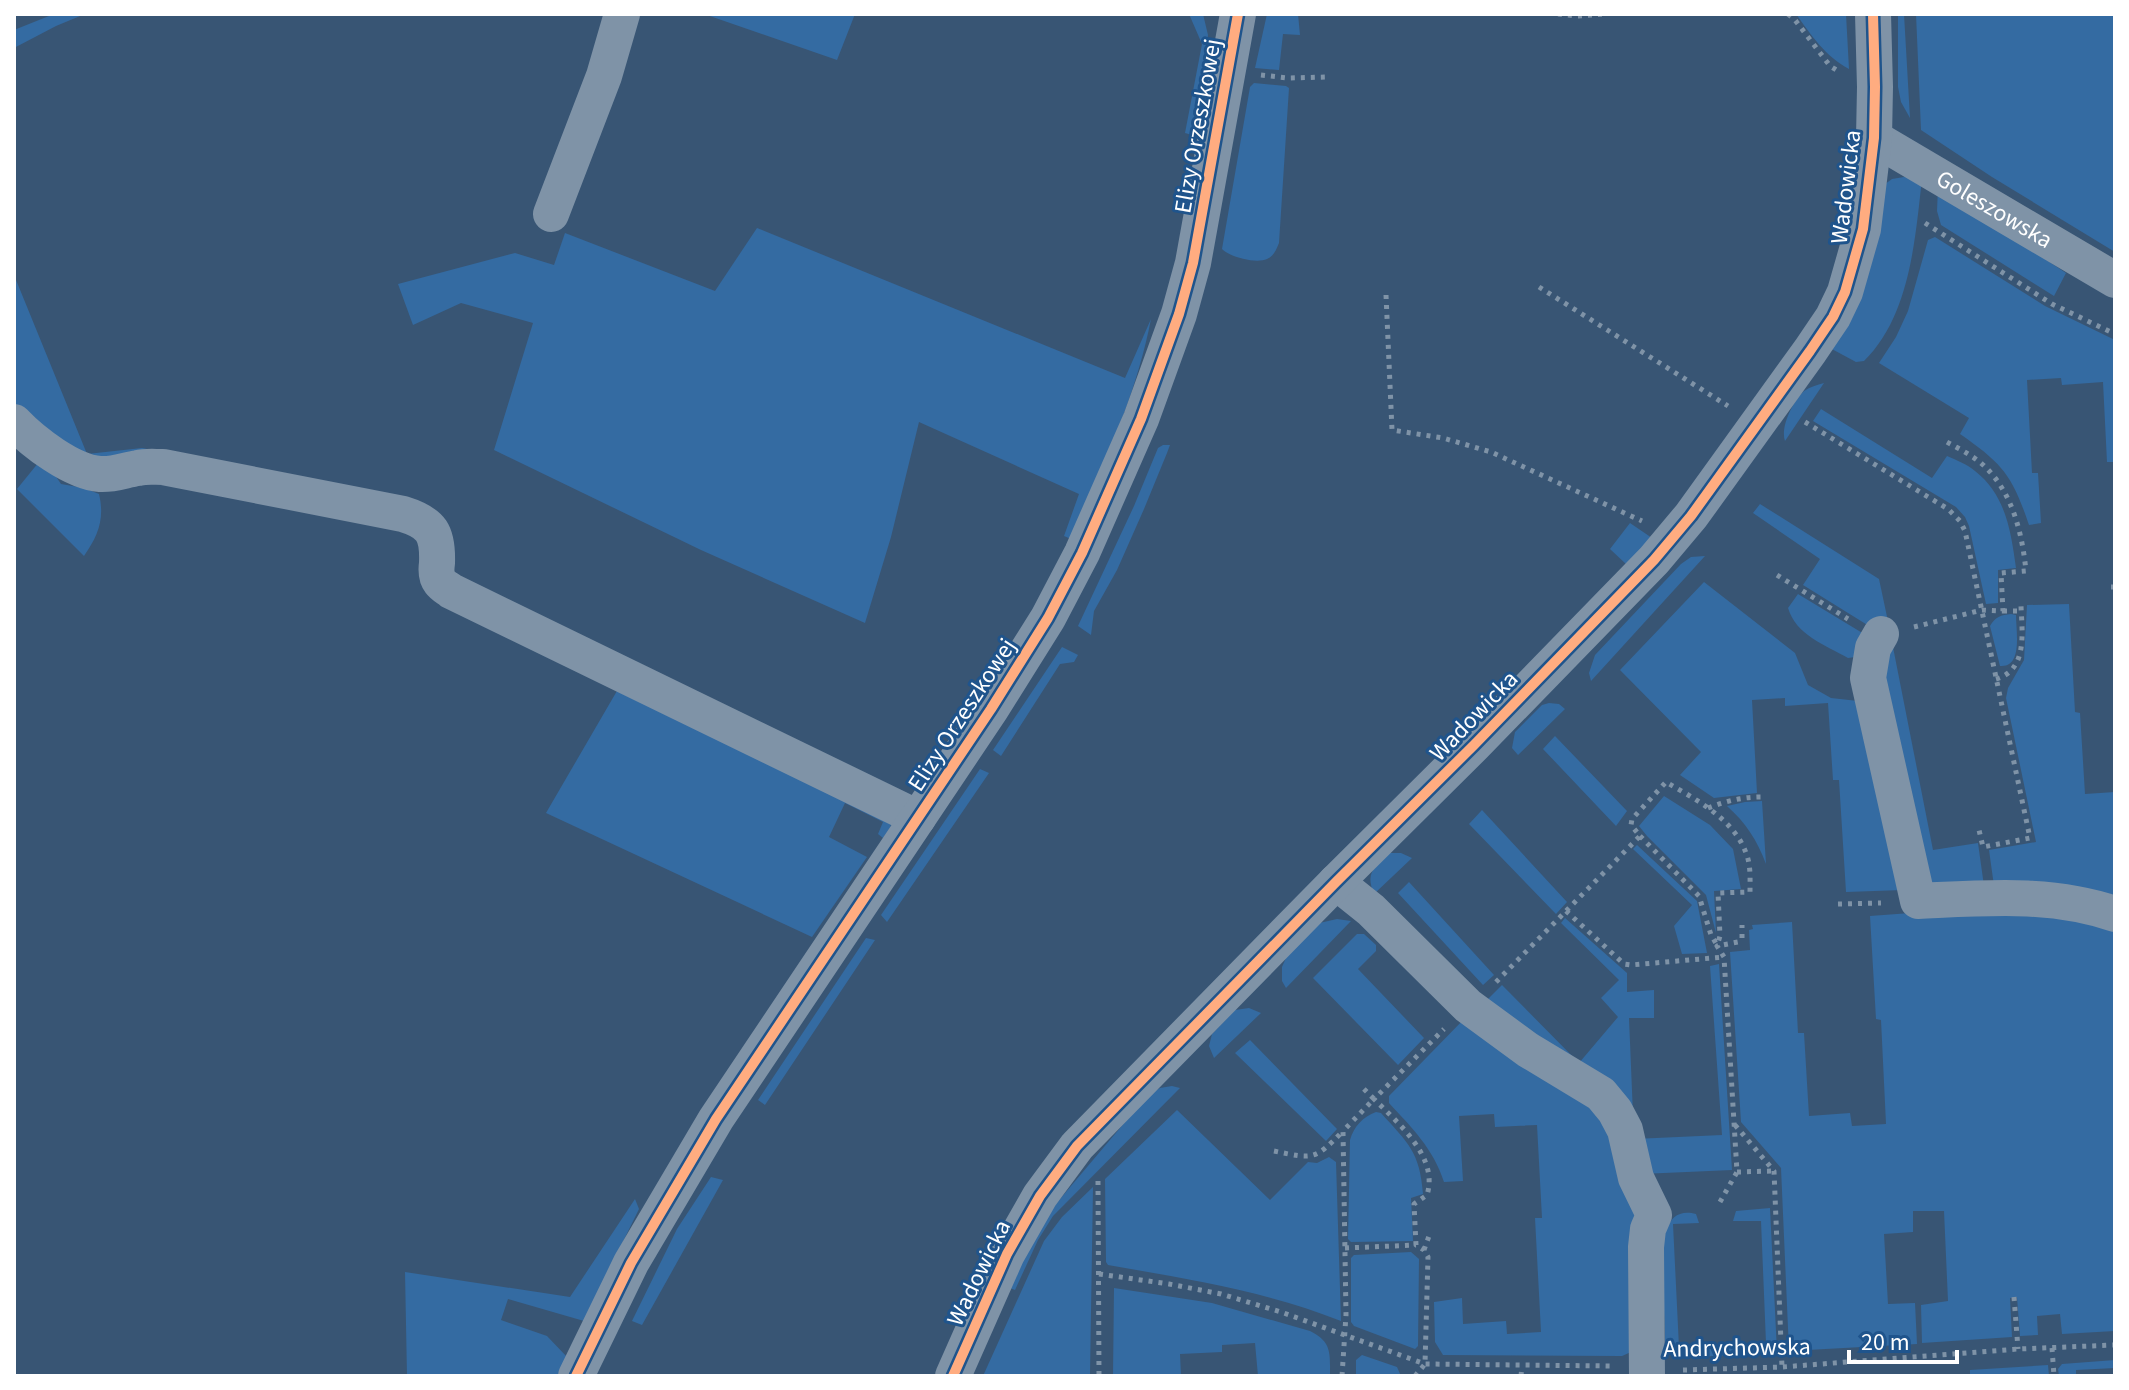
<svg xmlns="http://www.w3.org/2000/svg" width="2129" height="1390" viewBox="0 0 2129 1390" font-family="'Source Sans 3',sans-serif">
	<rect width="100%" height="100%" fill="#385574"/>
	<!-- green -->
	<path fill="#346ba2" d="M54 14H85L56 26 14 48V30Z
		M704 14H855L837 60Z
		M1189 14H1203L1208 35 1192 135 1185 133 1202 44Z
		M1267 14H1298L1300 35 1283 34 1279 70 1255 68Z
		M1796 14H1846L1849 69C1825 56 1812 36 1796 14Z
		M1898 14H1904L1910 118 1901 102 1898 87Z
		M1916 14H2115V252L1992 177 1921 130Z
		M1254 83 1286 86 1289 88 1279 243C1276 250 1274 256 1267 259 1256 264 1230 257 1222 249L1250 87Z
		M1904 177 1922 179C1915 240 1910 316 1864 361L1856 362 1830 348 1881 187 1892 179Z
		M1938 188 2066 273 2054 296 1941 225 1937 211Z
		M757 228 1125 378 1151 319C1136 396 1103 468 1071 539L1064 536 1079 494 919 422 891 537 865 623 701 550 494 450 533 323 461 303 413 325 398 284 515 253 554 265 565 233 715 291Z
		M1935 237 2045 306 2115 340V490L2114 462H2107L2103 382 2062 385 2061 378 2027 380 2032 473H2038L2041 523 2029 525C2012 475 2003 464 1960 434L1969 418 1879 363 1896 337 1908 311 1928 240Z
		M14 275 87 454 142 448 157 451 94 461 14 412Z
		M1824 383 1785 441C1780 427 1793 401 1804 391 1810 387 1817 385 1824 383Z
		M1821 409 1932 478 1947 456C1956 460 1967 464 1975 471 2006 495 2011 532 2016 568L1998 570V603L1986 604 1969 526 1965 517 1956 507 1813 421Z
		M1163 445H1170L1167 453 1144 509 1117 570 1094 611 1091 635 1078 626 1134 506 1158 448Z
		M43 457 61 484 84 488 99 494C105 519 98 536 84 556L17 489Z
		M1760 504 1879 579 1889 626H1869L1803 585 1820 559 1753 513Z
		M1630 523 1652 538 1627 565 1610 549Z
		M1705 556 1591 681 1589 673 1595 655 1681 564 1691 557Z
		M1704 582 1795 653 1808 685 1831 698 1858 701 1903 890 1846 892 1839 780H1833L1828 703 1785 706V698L1752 700 1757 793 1714 798 1680 775 1701 752 1620 670Z
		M1798 594 1869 637 1855 657 1848 658C1825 645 1796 635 1788 608Z
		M2069 604 2075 712 2080 713 2085 794 2115 792V906L1994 886 1989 850 2036 842 2006 698 2008 688 2024 660 2027 605Z
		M2011 614 2016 615C2016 632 2023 668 2000 666L1990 626C1995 617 2001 615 2011 614Z
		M1891 637 1933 850 1978 843 1984 886 1932 890 1880 683Z
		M1062 647 1078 655 1074 662 1060 664 1001 756 993 750Z
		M621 684 892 821 890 828 883 838 878 834 883 822 845 803 829 837 867 857 812 937 546 813Z
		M1549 703 1559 704 1565 709 1518 755 1512 748 1515 732 1542 705Z
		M1555 736 1627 811 1616 826 1543 749Z
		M980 769 989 773 887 922 881 915Z
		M1664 796 1710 825 1733 849 1741 889 1714 891 1716 933 1706 895 1647 836 1639 826Z
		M1762 801 1766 864C1757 840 1746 823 1727 806L1745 802Z
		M1482 810 1567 902 1556 914 1469 824Z
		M1637 845 1697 901 1707 953 1682 954 1674 926 1692 905 1633 849Z
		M1389 853H1401L1412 858 1374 894C1365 873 1374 867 1389 853Z
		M1409 882 1494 975 1483 985 1398 893Z
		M1978 908 2115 926V1331L2062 1334 2060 1314 2037 1316 2038 1335 2020 1336 2017 1297 2010 1298 2012 1337 1922 1343 1921 1305 1948 1301 1944 1211H1913V1232L1884 1234 1888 1304 1915 1303 1917 1344 1789 1351 1781 1168 1741 1122 1730 952 1750 950 1749 930 1753 929 1752 925 1792 922 1798 1033H1804L1809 1116 1850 1113 1852 1126 1886 1124 1881 1020 1876 1019 1870 916Z
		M1565 918 1627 973V992L1654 990V1018H1629L1634 1139 1722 1135 1710 966 1719 964 1732 1170 1641 1174 1638 1149 1480 1007 1502 985 1579 1063 1618 1017 1601 998 1619 980 1561 923Z
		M1337 919 1351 921 1286 988 1282 981V967L1289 951 1315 924Z
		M1357 934H1364L1376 945V951L1358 969 1424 1038 1398 1065 1313 978Z
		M866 938 875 940 765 1105 758 1100Z
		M1249 1008 1261 1013 1214 1058 1209 1046 1212 1034 1235 1010Z
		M1467 1016 1597 1106 1641 1218 1631 1352 1622 1356 1443 1355 1435 1342 1434 1302 1462 1298 1463 1324 1506 1321 1507 1334 1541 1332 1535 1218H1542L1537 1125 1495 1127 1494 1114 1459 1116 1463 1181 1444 1182C1433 1148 1412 1128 1389 1103V1096Z
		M1250 1040 1337 1129 1326 1141 1235 1053Z
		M1172 1086 1180 1088 1053 1216 1038 1240 1015 1290 1010 1288 1027 1248 1049 1212 1148 1095 1160 1088Z
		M1177 1110 1270 1200 1308 1162 1317 1163 1329 1157 1336 1162 1341 1321C1266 1291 1187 1279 1108 1265L1106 1262 1105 1179Z
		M1376 1112 1381 1113C1408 1143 1420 1152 1423 1194L1411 1198 1413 1241 1351 1242 1348 1239 1350 1140C1354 1126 1363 1117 1376 1112Z
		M711 1177 723 1180 642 1325 632 1321 677 1229Z
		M1093 1187 1090 1376H983L1044 1241 1062 1217Z
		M635 1199 639 1209 584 1321 508 1299 501 1320 547 1336 567 1357 558 1376H407L405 1272 570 1297Z
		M1770 1208 1777 1352 1682 1358 1668 1352 1665 1345C1665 1327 1664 1310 1663 1293 1662 1270 1654 1203 1696 1214L1699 1223 1673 1224 1679 1347 1766 1343 1761 1221H1733L1736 1211Z
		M1411 1252 1419 1259 1418 1346 1415 1349 1354 1326 1351 1322V1258L1354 1255Z
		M1114 1288 1212 1303 1310 1331C1332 1342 1330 1353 1330 1376H1258L1255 1343 1222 1345V1352L1180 1354 1181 1376H1113Z
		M1362 1355 1397 1367 1401 1376H1356V1360Z
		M2115 1360V1368L2076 1370V1376H2059L2058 1369 2062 1364Z
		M2048 1365 2049 1376H1970V1370Z"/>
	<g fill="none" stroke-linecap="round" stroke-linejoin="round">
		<!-- path -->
		<path stroke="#7f93a7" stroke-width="5" stroke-dasharray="4 6" stroke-linecap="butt" d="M1558 14 1577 16 1607 14
			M1788 14 1795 20 1830 66 1838 71
			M1261 75 1288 78 1328 77
			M1925 223 2052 304 2115 334
			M1539 287 1728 406
			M1386 295 1392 430 1443 438 1491 452 1642 521
			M1805 422 1948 509 1960 521 1965 531 2030 838 1983 847 1979 830
			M1777 575 1848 619
			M2111 587H2115
			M2003 611H2021
			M1914 627 1982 610 2003 611 2001 573 2026 571C2022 532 2012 490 1981 463 1970 454 1956 447 1943 440
			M1996 679C2028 670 2022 632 2021 606
			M1708 808C1726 801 1742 797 1762 797
			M1640 836 1699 896 1711 935 1717 945
			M1838 904 1881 903
			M1566 911 1624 964 1631 965 1724 957
			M1496 982 1640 836 1631 825 1632 819 1666 782C1695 799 1734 819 1746 853 1751 865 1750 879 1750 892L1718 893 1720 936 1717 946
			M1735 1125 1774 1171 1782 1367
			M1274 1151C1313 1159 1314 1161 1343 1131
			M1737 1172 1773 1171
			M1098 1181 1099 1376
			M1720 1202 1737 1172 1724 957 1717 946 1738 942 1742 938V925
			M1345 1248 1416 1245
			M1424 1250 1429 1236
			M1099 1274 1169 1284 1221 1294 1281 1312 1425 1364 1613 1366
			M2014 1297 2018 1349
			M2052 1348 2054 1376
			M1683 1370 1782 1367 2018 1349 2115 1345
			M1342 1376 1346 1315 1343 1131 1374 1099 1362 1087
			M1415 1376 1425 1364 1428 1257 1424 1250 1416 1245 1414 1204 1427 1195C1439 1157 1398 1123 1374 1099L1444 1029
			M1521 1376 1522 1366"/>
		<!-- minor -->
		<g stroke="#7f93a7" stroke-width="36">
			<path id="s1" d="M1874 138 2115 280"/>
			<path d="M551 214 604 76 622 14"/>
			<path d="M14 422C33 442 72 472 100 474 113 475 125 470 138 468 146 466 154 467 163 467L403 514C432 523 438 533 437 563 436 570 436 577 440 582 443 586 447 588 451 591L918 818"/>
			<path d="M1881 634 1873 648 1868 678 1918 901C1985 898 2051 892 2115 914"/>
			<path d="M1336 882 1371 910 1468 1006 1528 1050 1601 1094 1615 1111 1625 1130 1636 1178 1654 1215 1648 1229 1646 1247 1647 1376"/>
			<path d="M576 1376 631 1263 716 1119 991 709 1048 618 1082 553 1141 419 1179 314 1193 263 1238 14"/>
			<path d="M953 1376 1007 1254 1040 1196 1077 1146 1336 882 1474 745 1654 560 1691 516 1810 351 1833 317 1845 292 1863 229 1874 138 1875 87 1873 14"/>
		</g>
		<!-- cycleway casing -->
		<g stroke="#1f548c" stroke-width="15">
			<path id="cycleway" d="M576 1376 631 1263 716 1119 991 709 1048 618 1082 553 1141 419 1179 314 1193 263 1238 14
				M953 1376 1007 1254 1040 1196 1077 1146 1336 882 1474 745 1654 560 1691 516 1810 351 1833 317 1845 292 1863 229 1874 138 1875 87 1873 14"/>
		</g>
		<!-- cycleway -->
		<use href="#cycleway" stroke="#ffac80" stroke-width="10"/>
	</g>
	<g text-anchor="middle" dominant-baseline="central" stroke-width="6" stroke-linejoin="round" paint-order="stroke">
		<!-- street labels -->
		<g font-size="24" fill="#fff" stroke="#1f548c">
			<text transform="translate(1198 126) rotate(-80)">Elizy Orzeszkowej</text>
			<text transform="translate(1846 187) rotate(-83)">Wadowicka</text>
			<text stroke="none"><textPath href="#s1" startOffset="140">Goleszowska</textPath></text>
			<text transform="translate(962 715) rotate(-57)">Elizy Orzeszkowej</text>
			<text transform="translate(1474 716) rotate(-46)">Wadowicka</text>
			<text transform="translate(979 1273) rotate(-64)">Wadowicka</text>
			<text transform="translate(1737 1348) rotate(-1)">Andrychowska</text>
		</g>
	</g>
	<!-- border -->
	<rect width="2129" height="1390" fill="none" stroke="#ffffff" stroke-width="32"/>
	<!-- scale -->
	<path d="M1849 1350v12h108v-12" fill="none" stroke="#ffffff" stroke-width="4"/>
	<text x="1861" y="1350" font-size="24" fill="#ffffff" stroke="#1f548c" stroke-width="6" paint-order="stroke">20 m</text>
</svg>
